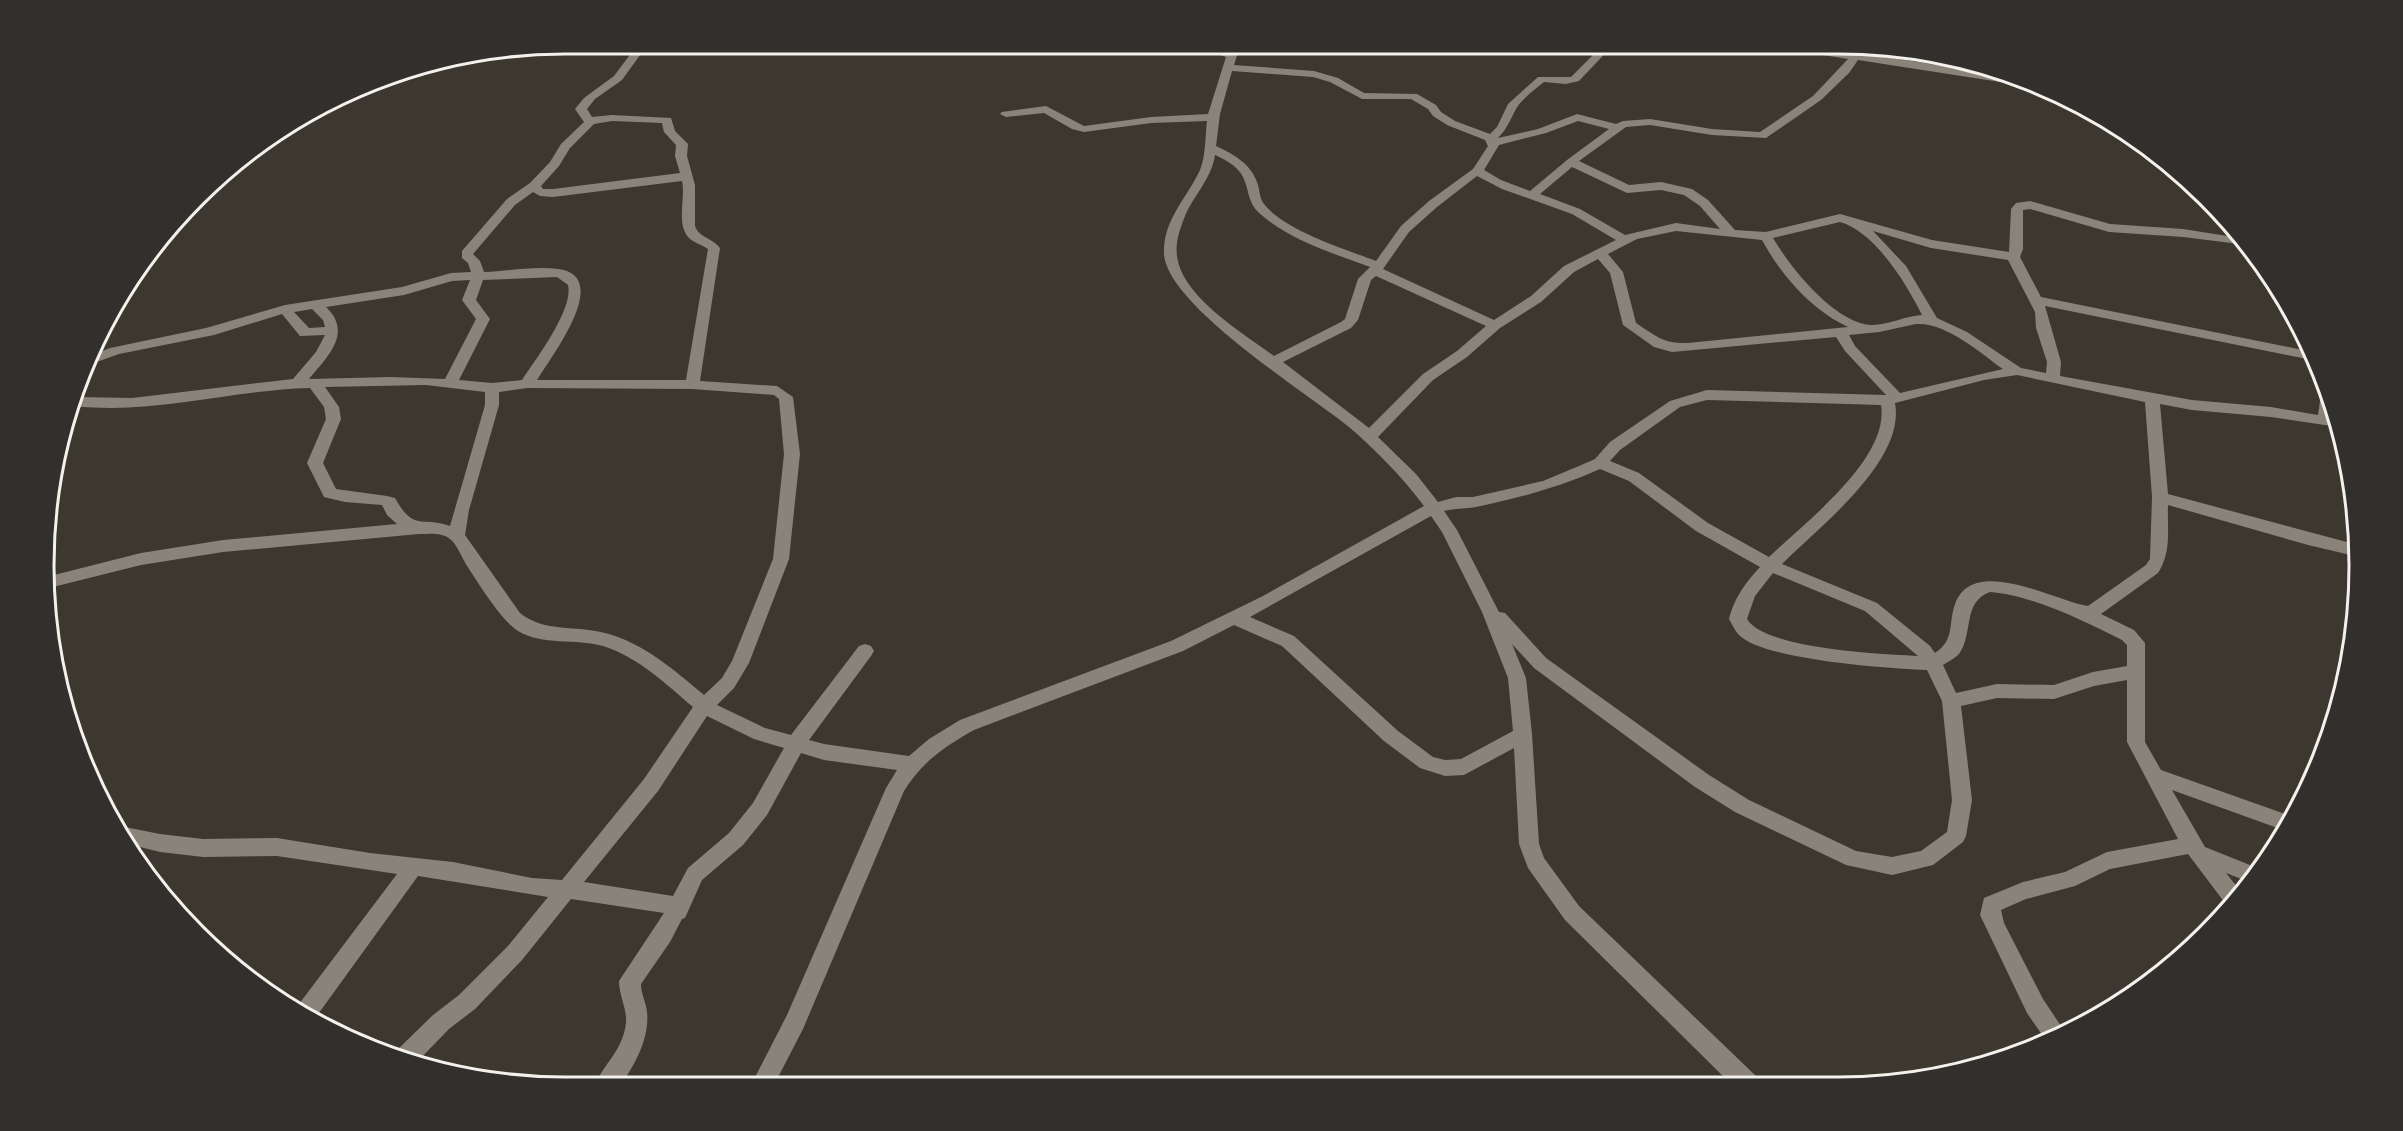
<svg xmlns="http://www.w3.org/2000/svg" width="2403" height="1131" viewBox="0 0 2403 1131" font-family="Helvetica,sans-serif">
	<rect width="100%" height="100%" fill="#3c372f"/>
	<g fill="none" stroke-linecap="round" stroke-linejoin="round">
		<!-- minor -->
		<path fill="#8a837a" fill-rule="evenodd" d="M638 44H648L622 80 595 99 587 109 592 117 612 115 671 118 675 131 688 144 687 156 695 185V226C699 238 713 238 720 248L700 381 777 386 793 397 800 454 789 559 749 663 734 688 717 705 765 728 791 735 859 646 865 644 871 646 874 651 871 656 809 740 824 744 909 756 929 739 960 720 1171 641 1263 596 1424 506C1402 477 1377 451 1349 427 1307 393 1165 304 1164 253 1163 220 1187 198 1200 170 1206 155 1205 137 1207 121L1151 123 1084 132 1072 129 1044 113 1006 117 1000 114 1002 112 1046 106 1084 126 1151 117 1208 114 1226 57 1189 44H1203L1228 51V44H1238V52L1234 65 1314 71 1338 78 1364 93 1417 94 1436 105 1441 112 1455 121 1490 134 1497 127 1508 104 1538 77H1571L1604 44H1614L1579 81 1566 84 1544 82C1534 90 1522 99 1516 109 1510 120 1507 129 1498 138L1538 129 1577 114 1616 124 1623 121 1650 119 1712 129 1760 132 1813 96 1848 59 1773 47 1768 44H1789L1919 62 2036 83 2051 90 1858 60 1849 73 1821 100 1766 138 1712 135 1650 125 1626 127 1579 161 1629 185 1661 182 1692 189 1708 200 1735 230 1766 232 1840 214 1932 240 2009 252 2011 209 2016 203 2030 201 2110 224 2183 229 2240 238 2247 245 2183 237 2109 232 2030 209 2023 210V249L2020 257 2041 297 2313 352 2317 361 2045 306 2061 362 2060 376 2192 400 2271 407 2318 415 2321 394 2327 390 2333 411V418H2336L2338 427 2271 417 2192 410 2160 404 2168 494 2358 545 2359 557 2308 545 2168 505C2167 529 2172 552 2158 573L2101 614 2134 630 2145 643V742L2161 770 2291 816 2283 830 2172 790 2205 847 2260 869 2252 883 2226 873 2242 893 2228 907 2188 854 2110 869 2075 886 2026 899 2001 910 2004 923 2043 999 2065 1032 2047 1042 2027 1013 1980 915 1984 898 2023 882 2065 872 2107 852 2178 839 2127 742V680L2094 686 2054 699 1997 698 1961 706 1972 800 1966 836 1963 842 1933 865 1892 875 1846 865 1735 812 1695 787 1534 668 1512 644 1526 678 1532 734 1539 844 1544 858 1579 906 1756 1076 1759 1083 1731 1084 1565 920 1528 868 1519 844 1514 748 1464 775 1445 776 1420 768 1384 741 1282 646 1234 625 1183 651 974 730C945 746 921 763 904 791L803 1029 773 1087H750L787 1015 886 788 897 770 824 760 801 753 767 815 743 845 702 880 685 918 682 919 670 942 641 984C641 994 646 1002 647 1012 650 1038 634 1067 619 1087H594C603 1064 623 1051 626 1023 627 1008 619 996 619 981L664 913 571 899 522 960 475 1009 449 1029 416 1063 394 1056 396 1051 433 1015 459 995 508 946 548 897 418 876 316 1017 298 1006 299 1004 397 874 277 856 203 857 160 852 128 844 114 828 120 826 160 834 203 839 277 838 370 853 453 862 532 878 562 880 644 779 693 707C666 684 638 657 603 646 576 638 542 646 518 631 500 619 479 584 467 566 462 558 457 544 450 539 442 532 429 534 419 534L223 552 141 565 49 588 50 576 141 553 223 540 397 524 387 515 382 505 345 502 324 497 307 463 326 419 324 407 310 388C232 390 153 415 75 406L78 397 132 398 293 379 316 352 325 335 300 336 282 314 214 335 119 354 91 364 95 354 110 348 206 328 285 305 402 287 451 273 471 272 468 263 462 258V251L507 199 530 183 550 162 561 144 584 122 575 109 584 98 614 76ZM1232 71 1313 77 1330 82 1362 99H1411L1428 109 1433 116 1447 125 1485 140 1488 146 1473 169 1429 201 1401 226 1376 261C1345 249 1285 231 1264 204 1259 198 1260 189 1257 182 1250 163 1233 154 1216 146L1220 114ZM612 121 662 123 664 132 676 145 675 156 680 173 553 189H543L541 186 559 166 570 148 594 124ZM1578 121 1609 129 1567 160 1530 191 1501 180 1484 170 1499 145 1546 133ZM1215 155C1228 161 1241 168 1245 182 1249 193 1249 203 1258 212 1289 240 1332 253 1370 267L1358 279 1345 319 1341 322 1274 356C1243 333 1182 297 1177 256 1175 242 1180 229 1185 216 1194 195 1212 178 1215 155ZM1572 167 1627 193 1661 190 1684 195 1700 206 1720 229 1676 223 1625 235 1580 209 1540 194ZM1477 176 1502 189 1572 214 1616 240 1564 266 1531 296 1494 320 1383 269 1409 232 1437 207ZM682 181C686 199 675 225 690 239 695 243 702 245 708 249L686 380H537C550 358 614 276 558 269 535 266 508 271 484 272L480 261 473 254 515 205 533 192 540 196 553 197ZM1840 222C1875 232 1906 283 1922 315 1905 316 1889 325 1872 325 1835 324 1790 267 1773 238ZM1676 231 1762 240C1781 275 1811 310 1848 327L1688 343C1664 344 1656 336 1636 323L1623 272 1608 254 1637 239ZM1873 231 1931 248 2008 260 2035 312 2036 328 2047 362 2046 373 2021 368 1967 332 1937 318 1906 266ZM1598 259 1610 273 1623 325 1654 347 1672 352 1836 337 1845 351 1886 395 1707 390 1670 401 1610 442 1595 459 1579 466 1543 481 1473 497H1456L1438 502 1416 474 1378 437 1433 380 1467 357 1500 328 1541 302 1574 272ZM1376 276 1486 326 1457 351 1423 374 1369 428 1283 362 1351 328 1358 320 1371 280ZM557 277 568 285C574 309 536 359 522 380L492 383 459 380 490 319 476 300 483 280ZM470 280 462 300 476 319 445 379 391 377 309 379C328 356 353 333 326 307L404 295 452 281ZM312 309 323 320 325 327 309 328 294 312ZM1916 324C1946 322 1979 352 2003 369L1900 393 1855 346 1849 335 1879 332ZM2017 375 2145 402 2152 497 2150 559 2146 565 2088 606C2055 601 1973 554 1955 604 1948 624 1955 640 1935 653L1930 646 1877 603 1782 564C1819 527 1906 461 1895 403L1984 380ZM426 385 485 392V405L450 526C421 516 414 532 395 498L387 496 336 489 323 463 341 419 339 407 325 387ZM527 388 692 389 774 395 779 399 784 454 773 559 732 661 722 678 704 695C674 670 644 643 605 633 576 625 545 633 520 613L465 535 469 510 499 405V392ZM1707 400 1881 405C1890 459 1804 523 1769 557L1708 523 1639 473 1610 461 1620 450 1680 407ZM1600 469 1629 481 1696 531 1760 567C1746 582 1734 598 1729 619 1732 624 1735 631 1739 635 1763 660 1890 669 1927 670L1942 701 1952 800 1947 832 1921 851 1892 857 1856 851 1749 800 1709 775 1546 658 1505 613 1499 612 1457 530 1444 511C1455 508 1465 509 1476 507 1519 498 1560 487 1600 469ZM1431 516 1442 532 1482 612 1508 678 1513 731 1461 759 1445 760 1433 757 1398 731 1294 636 1250 617ZM1773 573 1865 611 1918 656C1882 654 1765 649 1747 619L1755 596ZM1990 592C2032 595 2084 621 2122 640L2127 645V666L2093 672 2054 685 1997 684 1956 693 1943 665C1948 662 1955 658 1959 654 1974 633 1962 602 1990 592ZM707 716 754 739 784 748 753 803 729 833 688 868 673 896 584 882 658 791Z
			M1077 44H1087L1081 48 1077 47Z
			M1654 44H1669L1684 49 1679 52Z"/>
	</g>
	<!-- crop -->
	<path d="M0 0H2403V1131H0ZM565 54H1838A511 511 0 0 1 2349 565V566A511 511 0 0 1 1838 1077H565A511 511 0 0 1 54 566V565A511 511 0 0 1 565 54Z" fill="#32302c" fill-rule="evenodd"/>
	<path fill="none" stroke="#f4f1ec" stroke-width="3" d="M565 54H1838A511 511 0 0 1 2349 565V566A511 511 0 0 1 1838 1077H565A511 511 0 0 1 54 566V565A511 511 0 0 1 565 54Z"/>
</svg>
